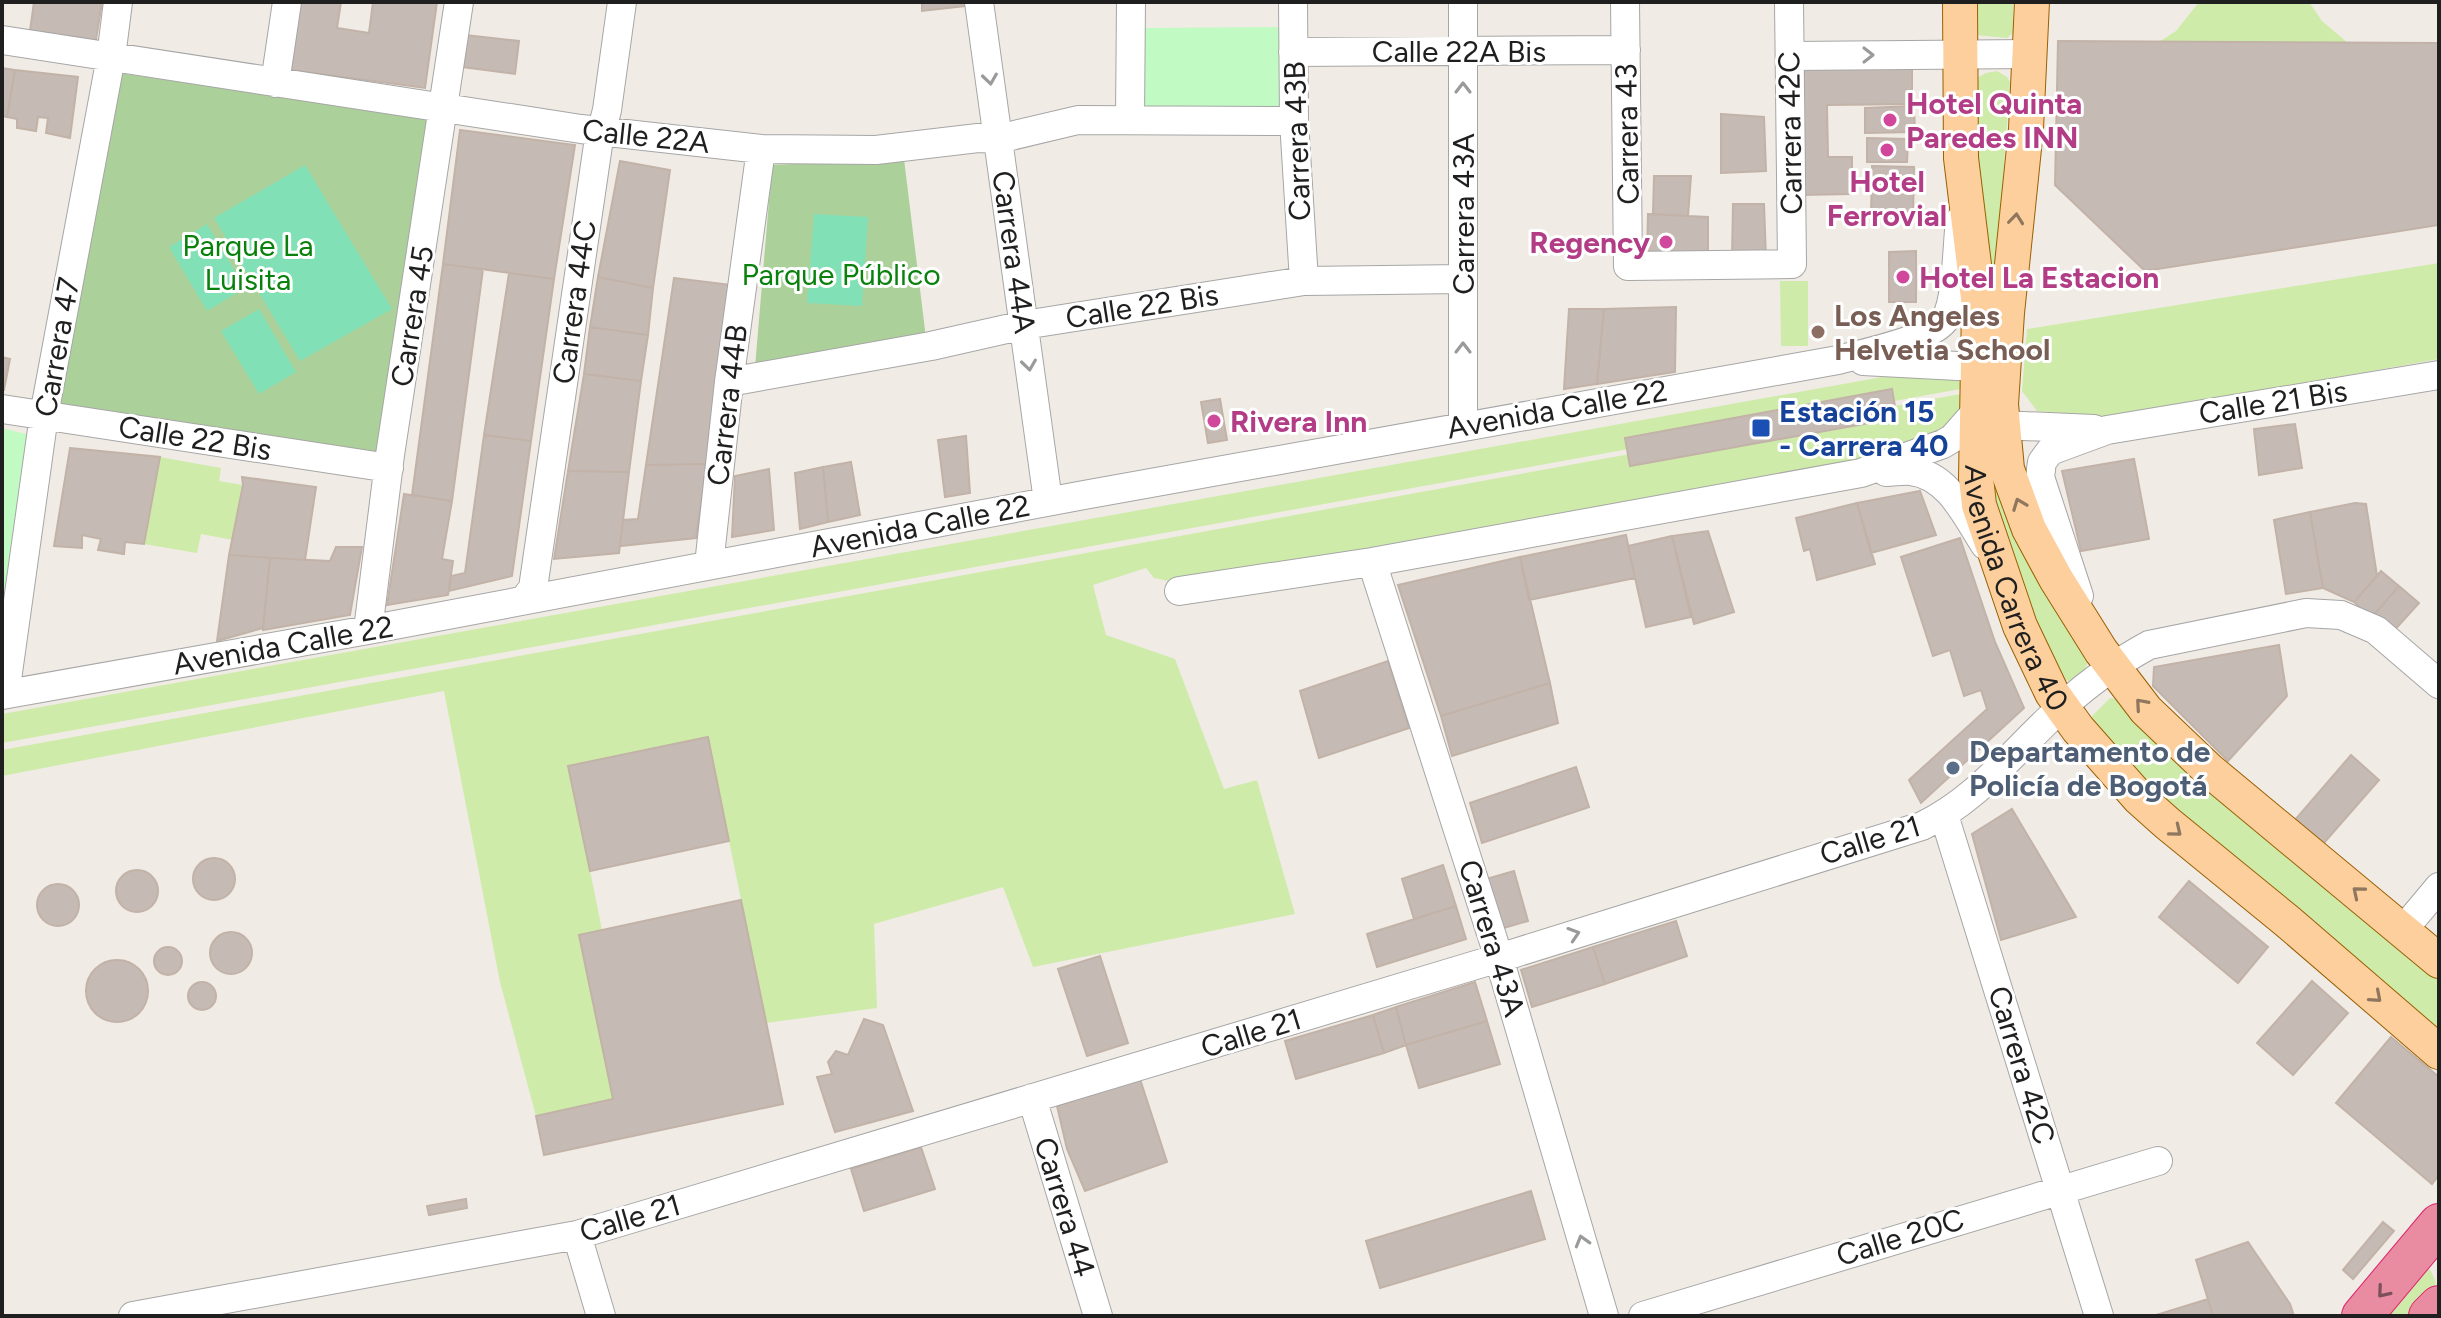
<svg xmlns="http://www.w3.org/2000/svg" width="2441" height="1318" viewBox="0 0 2441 1318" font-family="Figtree,sans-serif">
	<rect width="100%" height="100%" fill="#f0ece5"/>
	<!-- grass -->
	<path fill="#ceebaa" d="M1972 2H2013V33L2007 38 1975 35Z
		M2199 2H2309L2322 21 2348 43 2159 42 2176 31Z
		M1997 71 2007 77 2010 82 1995 293H1989L1973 129 1977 78 1986 73Z
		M2439 263V359L2111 417 2037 411 2022 391 2027 329Z
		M1780 281H1808V346H1781Z
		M1954 370 1966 388 2 743V714L1910 372Z
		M1966 393 1958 430 1872 460 1173 582 1154 578 1146 568 1093 585 1106 635 1175 659 1224 789 1257 780 1295 914 1033 967 1003 887 874 924 877 1008 766 1023 708 737 569 766 602 930 579 935 613 1099 536 1116 500 982 444 691 2 776V750Z
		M1990 412 2088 662 2083 673 2073 681 2061 680 2056 676 1992 512Z
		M160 457 221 468 219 481 243 485 233 540 201 534 197 553 144 544Z
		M2110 698 2118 699 2439 978V1035L2174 811 2091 720 2092 716Z
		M2424 1266 2431 1271 2436 1283 2433 1290 2409 1316H2374Z"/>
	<!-- forest -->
	<path fill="#acd099" d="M119 73 434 119 380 455 60 405Z
		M904 159 926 338 755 367 772 165Z"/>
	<!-- park -->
	<path fill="#c2fac3" d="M1285 27V100L1276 108 1144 113 1143 28Z
		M2 428 30 435 7 592 2 586Z"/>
	<!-- pitch -->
	<path fill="#82e0b7" d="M305 165 392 309 300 361 214 218Z
		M814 214 868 217 862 306 807 303Z
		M207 224 245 288 207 311 169 247Z
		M259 309 296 372 259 394 221 331Z"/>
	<!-- building -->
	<path fill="#c5bbb4" stroke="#c2b2a7" stroke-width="2" d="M34 2H102L96 40 30 31Z
		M293 2H341L337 28 369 33 373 2H437L425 88 283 69Z
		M922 2H966L967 6 922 11Z
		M465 35 519 41 515 74 461 67Z
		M2058 41 2439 43V225L2145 271 2055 185Z
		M1912 61V104L1827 105 1828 157H1852V194L1800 195 1799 63Z
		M2 68 15 70 7 117 2 116Z
		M15 70 78 77 70 138 46 133 48 118 38 117 36 131 17 128V119L7 117Z
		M1914 106 1915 132 1865 133V108Z
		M1721 114 1764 117 1766 171 1721 173Z
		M460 130 575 145 554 279 443 264Z
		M1867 138 1908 139 1907 162H1867Z
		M620 161 670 170 653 288 598 277Z
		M1872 166 1914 167 1913 218 1871 217Z
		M1654 176H1691L1688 216 1653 214Z
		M1733 204H1764L1766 258 1732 257Z
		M1648 214 1708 217V254H1647Z
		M1916 251V302H1889V252Z
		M443 264 483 269 452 501 412 495Z
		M509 273 554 279 531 441 484 435Z
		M598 277 653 288 648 335 590 327Z
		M674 278 732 285 707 464 646 465Z
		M1676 307 1675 372 1597 384 1604 309Z
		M1569 309H1604L1597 384 1564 389Z
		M590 327 648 335 641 381 584 374Z
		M2 357 10 359 4 390H2Z
		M584 374 641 381 629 472 568 471Z
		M1892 389 1897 418 1630 466 1625 438Z
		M1220 399 1227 440 1208 443 1201 402Z
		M2295 424 2302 468 2259 475 2254 429Z
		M484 435 531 441 512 576 449 591 451 576 465 573Z
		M966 436 970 493 945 497 938 440Z
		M70 448 160 457 144 544 125 542 124 554 98 550 101 539 82 535V548L54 546Z
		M2134 459 2149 539 2081 551 2062 471Z
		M851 462 860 515 828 522 823 467Z
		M707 464 696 538 620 546 623 520 638 519 646 465Z
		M823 467 828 522 800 529 795 473Z
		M769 469 774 530 732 537 735 476Z
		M568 471 629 472 619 553 554 559Z
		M242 477 316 487 305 560 229 555 243 485Z
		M1920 491 1936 535 1871 553 1857 503Z
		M404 494 452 501 442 559 453 561 448 595 387 605Z
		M1857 503 1875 564 1817 580 1810 549 1804 551 1796 518Z
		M2355 503 2366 504 2377 576 2354 602 2323 588 2310 512Z
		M2310 512 2323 588 2286 594 2274 520Z
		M1708 531 1734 612 1694 624 1672 536Z
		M1626 535 1635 578 1529 600 1520 557Z
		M1672 536 1691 617 1646 627 1628 546Z
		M1960 538 1995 642 2024 708 1921 803 1909 780 1987 709 1981 690 1964 696 1950 650 1933 656 1901 557Z
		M336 547H362L350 615 263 630 270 558 330 561Z
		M229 555 270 558 263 628 217 641Z
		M1520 557 1550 683 1441 716 1398 585Z
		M2381 571 2399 586 2371 618 2354 602Z
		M2399 586 2419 603 2390 635 2371 618Z
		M2279 645 2287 696 2228 761 2153 686 2154 667Z
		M1388 661 1409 728 1319 758 1300 691Z
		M1550 683 1558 723 1452 756 1441 716Z
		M708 737 729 841 590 871 568 766Z
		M2351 755 2379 780 2323 844 2295 820Z
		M1576 767 1589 807 1482 843 1470 803Z
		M2012 809 2076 917 2001 940 1972 834Z
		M193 879a21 21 0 1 1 42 0a21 21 0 1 1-42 0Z
		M1443 865 1456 906 1414 919 1402 879Z
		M116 891a21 21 0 1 1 42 0a21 21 0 1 1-42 0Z
		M1514 871 1528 921 1497 930 1483 880Z
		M2189 881 2268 947 2238 983 2159 917Z
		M37 905a21 21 0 1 1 42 0a21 21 0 1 1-42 0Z
		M741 900 783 1104 544 1155 536 1116 613 1099 579 935Z
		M1456 906 1466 939 1377 967 1367 934Z
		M1676 921 1687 956 1605 984 1593 947Z
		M210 953a21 21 0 1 1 42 0a21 21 0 1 1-42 0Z
		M1593 947 1605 984 1532 1007 1521 970Z
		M154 961a14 14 0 1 1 28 0a14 14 0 1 1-28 0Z
		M1100 956 1128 1043 1087 1056 1058 969Z
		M86 991a31 31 0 1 1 62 0a31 31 0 1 1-62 0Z
		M2312 981 2348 1013 2293 1075 2257 1043Z
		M1475 982 1487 1021 1406 1045 1396 1007Z
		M188 996a14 14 0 1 1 28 0a14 14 0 1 1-28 0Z
		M1396 1007 1406 1045 1384 1053 1373 1015Z
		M1373 1015 1384 1053 1296 1079 1285 1041Z
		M864 1019 883 1025 913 1111 835 1132 817 1077 832 1074 828 1062 836 1051 848 1055Z
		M1487 1021 1500 1064 1419 1088 1406 1045Z
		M2391 1037 2439 1077V1175L2432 1184 2336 1103Z
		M1140 1079 1167 1162 1085 1191 1067 1149 1057 1106Z
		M921 1147 935 1189 864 1211 851 1169Z
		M1531 1191 1545 1239 1380 1288 1366 1241Z
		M466 1199 467 1208 429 1215 427 1206Z
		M2383 1222 2394 1231 2353 1279 2343 1270Z
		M2248 1242 2290 1304 2294 1316H2213L2196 1260Z
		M2208 1299 2213 1316H2153Z"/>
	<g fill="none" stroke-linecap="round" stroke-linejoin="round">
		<!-- minor casing -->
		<g stroke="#a6a6a6" stroke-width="30">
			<path id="minor" d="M979 2 1048 501
				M1293 2 1294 121 1304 281
				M1463 2V426
				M1625 2 1628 266 1792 264 1789 2
				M2 40 581 129 761 149 876 150 978 138 998 139 1078 120 1294 121
				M1293 52 1626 50
				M1790 56 2030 54
				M275 83 287 2
				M1130 118 1131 2
				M1863 361 1977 367
				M729 382 931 346 1024 325 1304 281 1463 279
				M2 409 389 468
				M2001 425 2094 429
				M1886 472C1894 472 1903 470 1911 471 1949 475 1967 518 1985 545
				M1372 562 1499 958 1604 1316
				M709 565 729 382 761 149
				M1179 591 1372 562 1861 473 1943 444 1953 438 1975 413
				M2079 596 2040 477 2042 462 2050 451 2107 430 2439 375
				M524 600 533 588 598 145 607 110 622 2
				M368 630 390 455 459 2
				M5 694 44 415 111 57 118 2
				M2 695 368 630 1084 495 1838 360C1863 353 1933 340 1946 318 1957 298 1957 244 1960 220
				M1944 815 2099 1316
				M2403 930 2439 887
				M1032 1098 1098 1316
				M577 1235 601 1316
				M133 1316 577 1235 1499 958 1922 826C1974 801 2008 758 2049 719 2078 691 2114 664 2149 645L2306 613 2341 615 2376 630 2439 684
				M1643 1316 2158 1161"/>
		</g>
		<!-- major casing -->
		<g stroke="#9a5f00" stroke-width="36">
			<g id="major">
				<path id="s1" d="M1960 2 1961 158 1979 306 1976 478 1979 505 2020 626 2052 693 2078 729 2139 798 2167 823 2287 921 2439 1052"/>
				<path d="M2032 2 2026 129 2007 313 2001 404 2007 469 2029 529 2056 579 2101 651 2146 710 2209 770 2439 961"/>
			</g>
		</g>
		<!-- highway casing -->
		<g stroke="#de226d" stroke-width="42">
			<path id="highway" d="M2362 1316 2439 1224
				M2429 1316 2439 1306"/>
		</g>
		<!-- minor -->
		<use href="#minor" stroke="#fff" stroke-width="28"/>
		<!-- major -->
		<use href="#major" stroke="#fdcf9d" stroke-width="34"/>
		<!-- highway -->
		<use href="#highway" stroke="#e98ca2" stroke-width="40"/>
	</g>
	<!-- one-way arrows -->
	<defs><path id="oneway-chevron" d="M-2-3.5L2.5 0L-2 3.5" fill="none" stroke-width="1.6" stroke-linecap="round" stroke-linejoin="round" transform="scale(2)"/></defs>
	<g stroke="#9a9a9a">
		<use href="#oneway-chevron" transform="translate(1868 55)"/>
		<use href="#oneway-chevron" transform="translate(990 79) rotate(82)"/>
		<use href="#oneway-chevron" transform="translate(1463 88) rotate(-90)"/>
		<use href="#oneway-chevron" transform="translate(1463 348) rotate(-90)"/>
		<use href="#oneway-chevron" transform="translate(1029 365) rotate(82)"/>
		<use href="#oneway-chevron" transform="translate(1574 934) rotate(-18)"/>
		<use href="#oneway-chevron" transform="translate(1582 1241) rotate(-106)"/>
	</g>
	<g stroke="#8e775e">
		<use href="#oneway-chevron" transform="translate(2016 219) rotate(-84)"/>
		<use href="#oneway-chevron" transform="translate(2019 504) rotate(-111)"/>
		<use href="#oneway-chevron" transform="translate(2141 704) rotate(-131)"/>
		<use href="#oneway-chevron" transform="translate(2176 831) rotate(39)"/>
		<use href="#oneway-chevron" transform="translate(2358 892) rotate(-140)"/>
		<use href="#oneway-chevron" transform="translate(2376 997) rotate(41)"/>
	</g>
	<use stroke="#7a505a" href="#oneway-chevron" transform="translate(2383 1292) rotate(130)"/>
	<!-- markers -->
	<g fill="#d1479c" stroke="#fff" stroke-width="3">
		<circle cx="1890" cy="120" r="8"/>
		<circle cx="1887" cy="150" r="8"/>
		<circle cx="1666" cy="242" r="8"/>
		<circle cx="1903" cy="277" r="8"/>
		<circle cx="1214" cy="421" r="8"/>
	</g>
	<circle fill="#8d6e63" stroke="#fff" stroke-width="3" cx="1818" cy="332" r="8"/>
	<rect fill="#1a4fb4" stroke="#fff" stroke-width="3" x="1751" y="418" width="20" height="20" rx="4"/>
	<circle fill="#5c6f8a" stroke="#fff" stroke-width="3" cx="1953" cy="768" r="8"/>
	<g text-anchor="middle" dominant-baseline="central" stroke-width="6" stroke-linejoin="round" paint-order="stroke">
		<!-- street labels -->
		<g font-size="30" fill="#1f1f1f" stroke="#fff">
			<text x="1459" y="51">Calle 22A Bis</text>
			<text transform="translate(1790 133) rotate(-91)">Carrera 42C</text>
			<text transform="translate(1627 134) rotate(-91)">Carrera 43</text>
			<text transform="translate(646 136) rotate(6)">Calle 22A</text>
			<text transform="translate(1297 141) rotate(-92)">Carrera 43B</text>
			<text transform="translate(1463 214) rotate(-90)">Carrera 43A</text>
			<text transform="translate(1014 252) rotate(82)">Carrera 44A</text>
			<text transform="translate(574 302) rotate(-82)">Carrera 44C</text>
			<text transform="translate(1142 306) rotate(-9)">Calle 22 Bis</text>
			<text transform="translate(412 316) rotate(-81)">Carrera 45</text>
			<text transform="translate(57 347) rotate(-80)">Carrera 47</text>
			<text transform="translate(2273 402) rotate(-9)">Calle 21 Bis</text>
			<text transform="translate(727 405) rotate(-83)">Carrera 44B</text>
			<text transform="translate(1557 409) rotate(-10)">Avenida Calle 22</text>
			<text transform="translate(195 438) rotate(9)">Calle 22 Bis</text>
			<text transform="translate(920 526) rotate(-11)">Avenida Calle 22</text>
			<text stroke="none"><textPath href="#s1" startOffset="594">Avenida Carrera 40</textPath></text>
			<text transform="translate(283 645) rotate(-10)">Avenida Calle 22</text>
			<text transform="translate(1870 840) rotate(-17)">Calle 21</text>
			<text transform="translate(1492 938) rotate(73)">Carrera 43A</text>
			<text transform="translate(1251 1033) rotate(-17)">Calle 21</text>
			<text transform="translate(2022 1065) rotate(73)">Carrera 42C</text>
			<text transform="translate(1065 1207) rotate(73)">Carrera 44</text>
			<text transform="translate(630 1218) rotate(-16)">Calle 21</text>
			<text transform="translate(1900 1237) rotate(-17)">Calle 20C</text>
		</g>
		<!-- hotel labels -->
		<g font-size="30" font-weight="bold" fill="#b23c85" stroke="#fff" text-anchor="start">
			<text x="1906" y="103">Hotel Quinta<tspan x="1906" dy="34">Paredes INN</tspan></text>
			<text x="1887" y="181" text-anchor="middle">Hotel<tspan x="1887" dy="34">Ferrovial</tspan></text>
			<text x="1650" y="242" text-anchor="end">Regency</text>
			<text x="1919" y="277">Hotel La Estacion</text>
			<text x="1230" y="421">Rivera Inn</text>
		</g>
		<!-- park labels -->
		<g font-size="30" fill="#0a810d" stroke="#fff">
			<text x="248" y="245">Parque La<tspan x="248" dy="34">Luisita</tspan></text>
			<text x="841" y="274">Parque Público</text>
		</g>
		<!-- education labels -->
		<g font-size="30" font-weight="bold" fill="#785e54" stroke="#fff" text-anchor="start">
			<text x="1834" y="315">Los Angeles<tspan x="1834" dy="34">Helvetia School</tspan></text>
		</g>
		<!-- transit labels -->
		<g font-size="30" font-weight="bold" fill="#164399" stroke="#fff" text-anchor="start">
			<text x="1779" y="411">Estación 15<tspan x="1779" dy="34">- Carrera 40</tspan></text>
		</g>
		<!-- service labels -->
		<g font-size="30" font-weight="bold" fill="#4e5e75" stroke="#fff" text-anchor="start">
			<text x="1969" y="751">Departamento de<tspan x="1969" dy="34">Policía de Bogotá</tspan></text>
		</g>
	</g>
	<!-- border -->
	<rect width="2441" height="1318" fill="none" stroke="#1f1f1f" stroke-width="8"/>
</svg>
